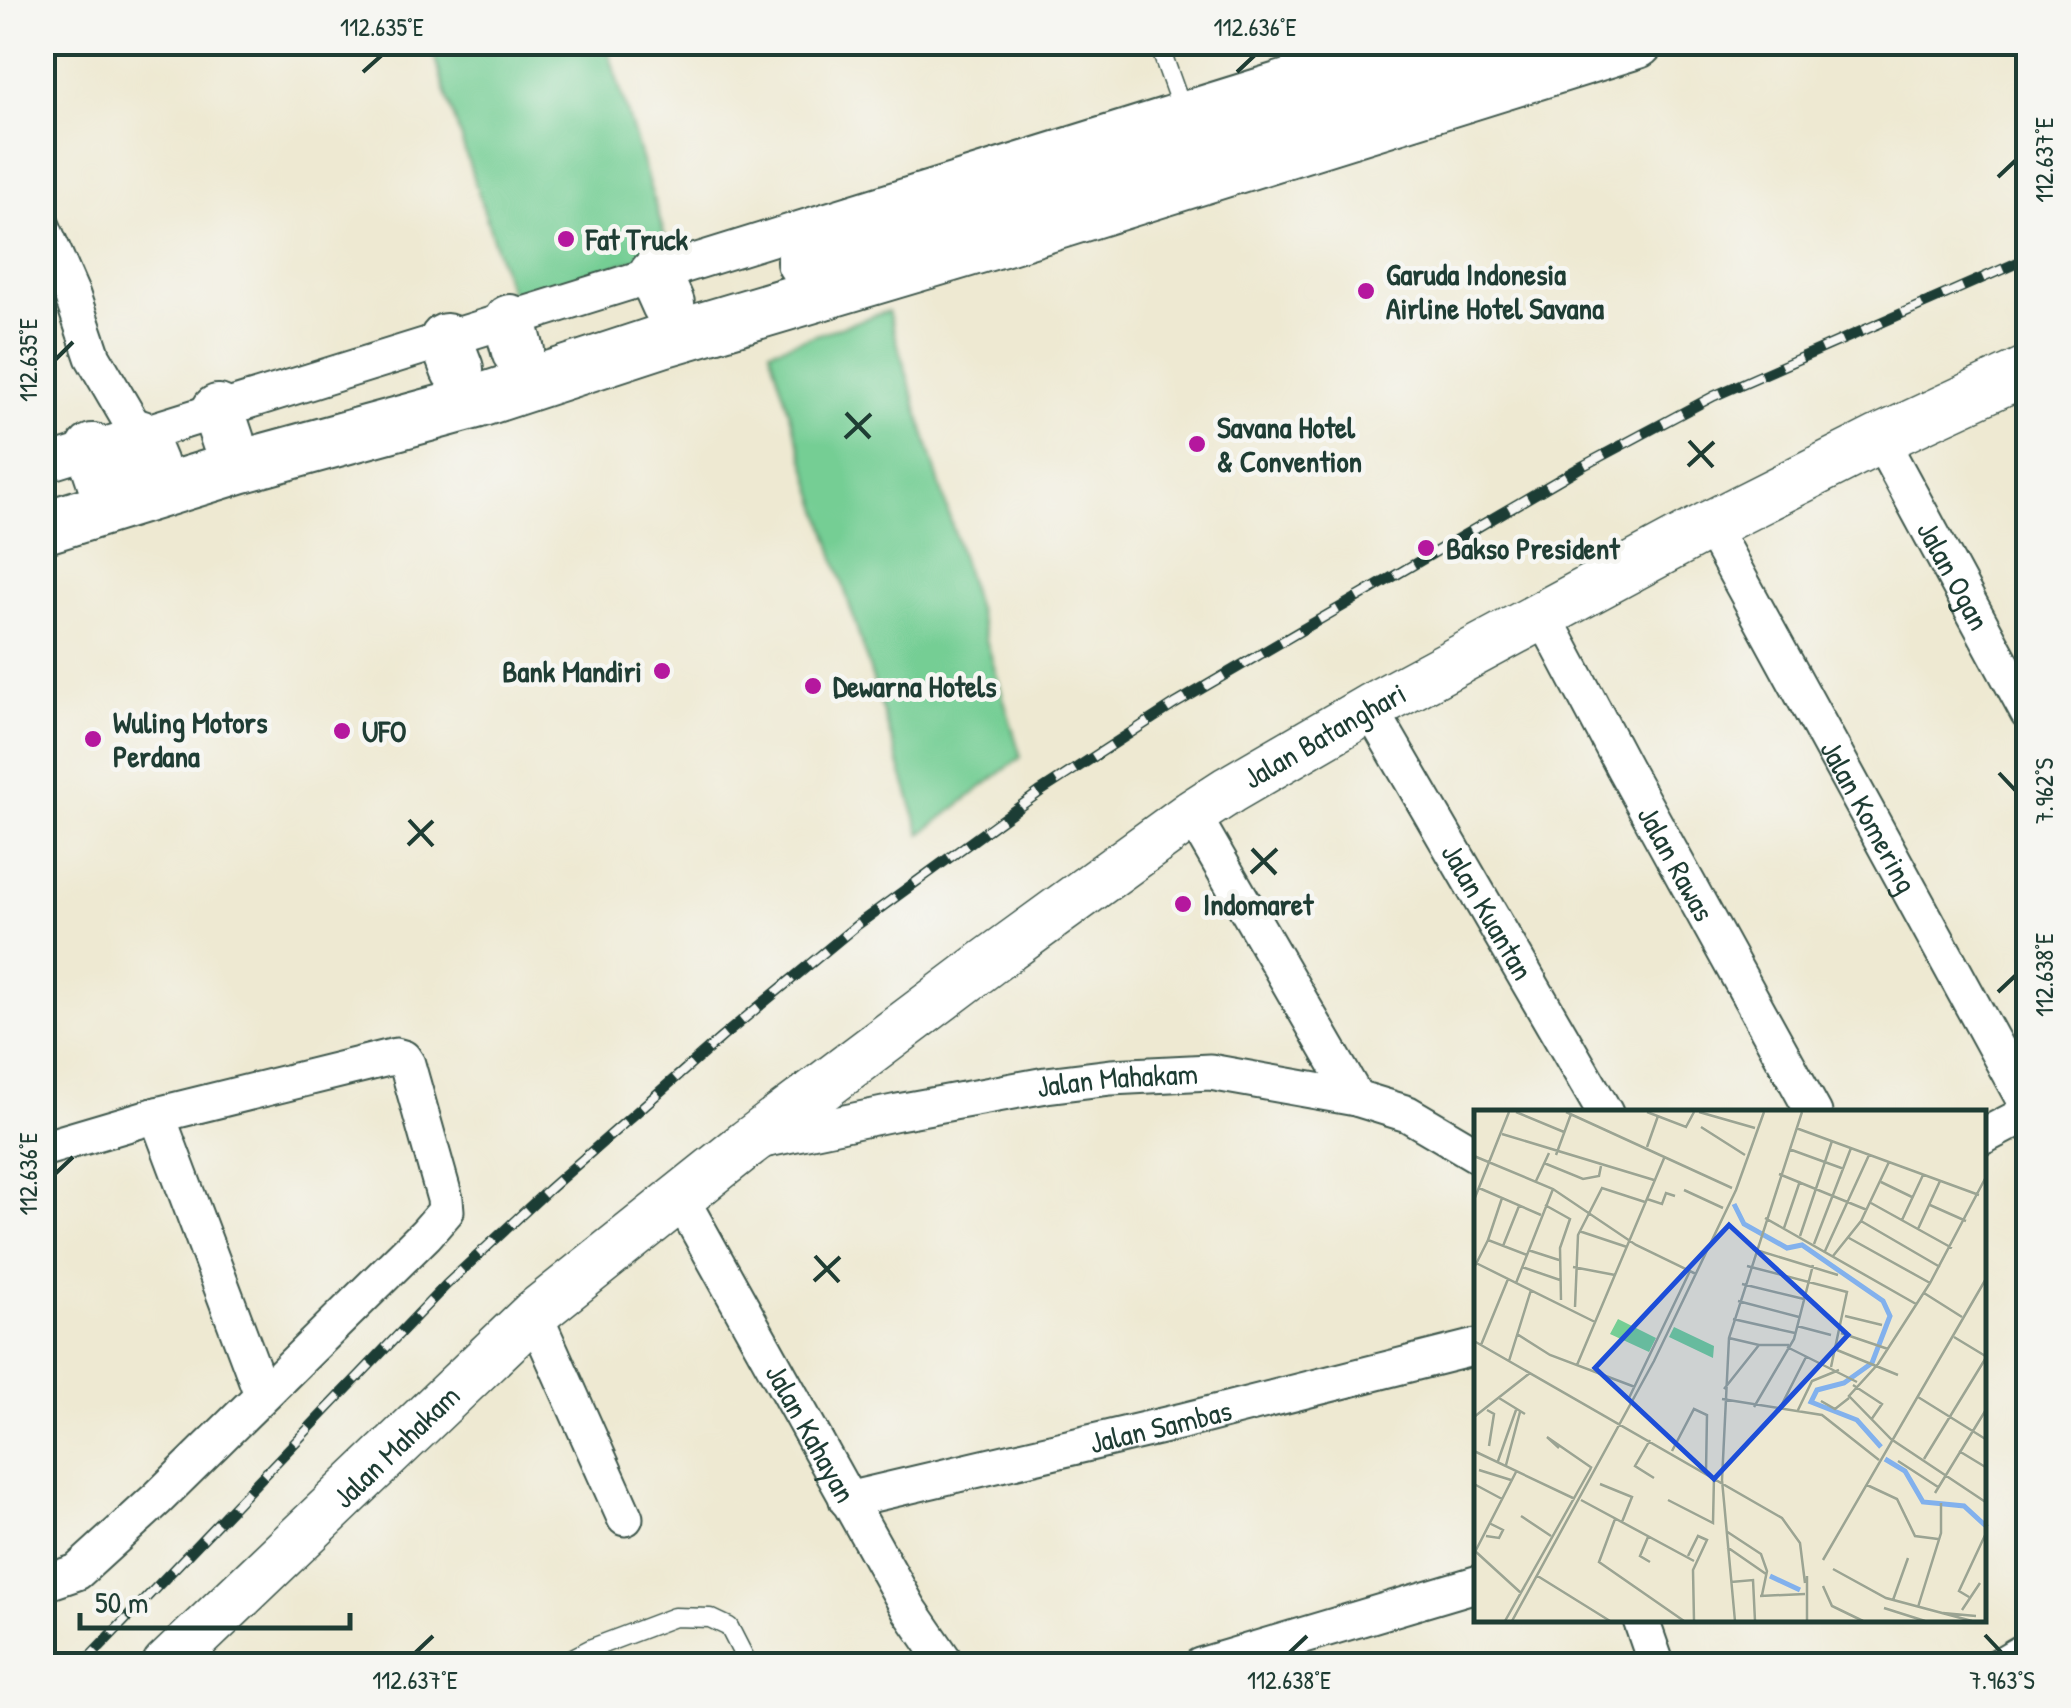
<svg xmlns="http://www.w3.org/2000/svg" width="2071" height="1708" viewBox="0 0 2071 1708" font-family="'Patrick Hand',sans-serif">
	<rect width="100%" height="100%" fill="#f6f6f2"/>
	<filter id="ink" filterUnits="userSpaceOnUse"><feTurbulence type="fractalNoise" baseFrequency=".01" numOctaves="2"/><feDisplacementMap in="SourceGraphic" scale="20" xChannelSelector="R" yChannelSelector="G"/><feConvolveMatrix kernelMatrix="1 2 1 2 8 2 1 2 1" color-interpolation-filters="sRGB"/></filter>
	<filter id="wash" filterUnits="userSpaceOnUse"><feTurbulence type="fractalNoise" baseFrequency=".0048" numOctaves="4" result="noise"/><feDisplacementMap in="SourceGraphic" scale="40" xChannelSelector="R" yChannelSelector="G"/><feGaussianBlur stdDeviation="2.25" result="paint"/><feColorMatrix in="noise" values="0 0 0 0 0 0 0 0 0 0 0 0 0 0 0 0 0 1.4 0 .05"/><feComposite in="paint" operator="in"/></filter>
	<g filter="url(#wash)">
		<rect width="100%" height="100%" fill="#eee9d2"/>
		<!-- green -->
		<path fill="#75ce94" stroke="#4a8664" stroke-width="2.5" d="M430 43H606L669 250 512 298Z
			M888 311 1021 757 921 834 770 350Z"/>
	</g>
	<g filter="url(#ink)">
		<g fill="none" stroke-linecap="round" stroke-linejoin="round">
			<!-- lane casing -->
			<g stroke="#3e574c" stroke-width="21">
				<path id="lane" d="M1158 42 1183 112
					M557 1666 592 1648 674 1617 710 1618 729 1627 749 1666"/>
			</g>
			<!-- street casing -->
			<g stroke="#3e574c" stroke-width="39">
				<g id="street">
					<path d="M42 226 72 295 93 357 139 436"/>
					<path id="s1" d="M1880 439 2028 712"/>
					<path d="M42 465 1401 42"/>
					<path id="s2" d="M1710 525 2028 1107"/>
					<path id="s3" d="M1543 615 1624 768 1814 1113"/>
					<path id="s4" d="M1370 708 1605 1113"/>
					<path d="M1192 814 1356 1098"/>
					<path d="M157 1115 262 1394"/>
					<path d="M1984 1136 2028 1113"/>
					<path id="s5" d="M758 1141 898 1112 1046 1085 1111 1077 1210 1072 1356 1098 1408 1114 1476 1154"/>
					<path d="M42 1149 157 1115 396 1056 403 1058 407 1064 445 1199 446 1211 426 1234 157 1499 77 1572 42 1584"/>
					<path id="s6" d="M680 1197 909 1609 948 1666"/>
					<path d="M534 1314 625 1518"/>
					<path id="s7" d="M847 1500 1183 1421 1476 1347"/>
					<path d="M1641 1620 1657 1666"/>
					<path d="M1200 1666 1476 1584"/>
					<path d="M1999 1666 2028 1649"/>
				</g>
			</g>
			<!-- secondary casing -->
			<g stroke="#3e574c" stroke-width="51">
				<g id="secondary">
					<path id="s8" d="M166 1666 534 1314 748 1143 987 963 1192 814 1229 790 1370 708 1710 525 1880 439 2028 370"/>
				</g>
			</g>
			<!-- primary casing -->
			<g stroke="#3e574c" stroke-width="56">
				<path id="primary" d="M803 262 1498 42
					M655 275 668 304
					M510 321 518 351
					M446 340 457 369
					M218 411 228 441
					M139 436 151 465
					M93 450 103 480
					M42 528 239 467 476 402 662 341 1009 238 1637 42"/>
			</g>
			<!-- lane -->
			<use href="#lane" stroke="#fff" stroke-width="18"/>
			<!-- street -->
			<use href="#street" stroke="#fff" stroke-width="35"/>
			<!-- secondary -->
			<use href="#secondary" stroke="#fff" stroke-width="48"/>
			<!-- primary -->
			<use href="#primary" stroke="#fff" stroke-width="52"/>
			<!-- rail casing -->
			<g stroke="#1f3d34" stroke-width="11">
				<path id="rail" d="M81 1666 446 1285 548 1190 722 1037 857 925 1041 791 1175 704 1579 468 1714 396 2028 258"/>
			</g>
			<!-- rail -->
			<use href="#rail" stroke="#f6f6f2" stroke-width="8" stroke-dasharray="22" stroke-linecap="butt"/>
		</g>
	</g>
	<!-- ticks -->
	<path fill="none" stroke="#1f3d34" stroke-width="4" d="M363 72 382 55M1237 72 1255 55M1998 177 2016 160M55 360 73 342M846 413 870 438M845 438 871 414M1689 441 1713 467M1688 466 1714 442M1999 773 2016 791M409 820 433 846M408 845 433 821M1252 849 1276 874M1251 873 1277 849M1998 992 2016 975M55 1174 73 1157M815 1256 839 1282M814 1281 840 1257M1985 1635 2002 1653M415 1653 433 1636M1289 1653 1307 1636"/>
	<!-- markers -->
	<g fill="#b5179e" stroke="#f6f6f2" stroke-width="4">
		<circle cx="566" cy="239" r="10"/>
		<circle cx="1366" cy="291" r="10"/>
		<circle cx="1197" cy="444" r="10"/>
		<circle cx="1426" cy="548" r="10"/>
		<circle cx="662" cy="671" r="10"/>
		<circle cx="813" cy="686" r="10"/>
		<circle cx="342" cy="731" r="10"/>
		<circle cx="93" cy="739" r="10"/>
		<circle cx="1183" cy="904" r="10"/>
	</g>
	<g text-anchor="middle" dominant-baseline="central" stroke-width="9" stroke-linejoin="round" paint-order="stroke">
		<!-- poi labels -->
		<g font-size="30" font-weight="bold" fill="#1f3d34" stroke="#f6f6f2" text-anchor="start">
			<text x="586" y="239">Fat Truck</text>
			<text x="1386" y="274">Garuda Indonesia<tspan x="1386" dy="34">Airline Hotel Savana</tspan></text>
			<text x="1217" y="427">Savana Hotel<tspan x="1217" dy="34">&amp; Convention</tspan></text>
			<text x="1446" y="548">Bakso President</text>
			<text x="642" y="671" text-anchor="end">Bank Mandiri</text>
			<text x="833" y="686">Dewarna Hotels</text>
			<text x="113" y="722">Wuling Motors<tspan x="113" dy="34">Perdana</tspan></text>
			<text x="362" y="731">UFO</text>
			<text x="1203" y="904">Indomaret</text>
		</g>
		<!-- street labels -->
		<g font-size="30" fill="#1f3d34" stroke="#f6f6f2">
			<text stroke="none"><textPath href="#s1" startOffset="155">Jalan Ogan</textPath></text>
			<text stroke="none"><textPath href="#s8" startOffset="1490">Jalan Batanghari</textPath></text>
			<text stroke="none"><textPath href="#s2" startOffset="332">Jalan Komering</textPath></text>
			<text stroke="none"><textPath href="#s3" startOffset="282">Jalan Rawas</textPath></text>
			<text stroke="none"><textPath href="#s4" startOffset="235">Jalan Kuantan</textPath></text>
			<text stroke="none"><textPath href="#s5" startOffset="365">Jalan Mahakam</textPath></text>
			<text stroke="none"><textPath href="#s7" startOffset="322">Jalan Sambas</textPath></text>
			<text stroke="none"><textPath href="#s6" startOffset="270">Jalan Kahayan</textPath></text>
			<text stroke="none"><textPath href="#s8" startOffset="318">Jalan Mahakam</textPath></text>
		</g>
	</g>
	<!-- overview -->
	<g transform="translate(1474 1110)">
		<rect width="512" height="512" fill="#eee9d2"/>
		<path d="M144 209 182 228 175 242 136 224ZM200 217 240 236 239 248 195 227Z" fill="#75ce94"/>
		<path fill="none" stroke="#82b1ed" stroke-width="5" d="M260 94 270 114 313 138 328 135 409 191 416 206 398 253 370 273 343 280 337 292 383 310 407 337M411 349 431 361 449 392 490 396 513 417M296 466 326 480"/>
		<path fill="none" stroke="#9ba493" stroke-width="2.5" d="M42 2 90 22M92 2 258 78M173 2 212 17 220 2M225 2 281 18M227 17 271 45M322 18 505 85M28 24 180 70M173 37 184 6M315 39 370 59M82 45 97 4M0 46 79 79 162 135 222 164M70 53 109 69 125 66 127 56M305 64 393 100M513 65 456 173 404 254 375 286 417 329 513 393M62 71 75 43M407 72 438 87M5 78 67 105M210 80 249 98M28 88 14 130 53 145M173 89 188 94 192 83 201 86M0 90 35 2M397 93 478 138M71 95 96 109 86 138 87 190M456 95 492 111M291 108 442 194M428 110 449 65M387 111 466 157M310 118 326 71M444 119 466 71M105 121 153 137M326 126 358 31M375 128 456 173M340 134 377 38M29 136 45 96M279 139 364 165M54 140 85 150M351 141 395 45M359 146 387 111 415 52M0 152 121 212M273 156 373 182 357 257M48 157 86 170M99 157 141 165M0 158 14 130M42 173 79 79M268 174 330 189M450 183 488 207M264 191 325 207M101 197 104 125 128 78 171 92M371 206 408 215M259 209 321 223M323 216 357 225M367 223 414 239M43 224 76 245 161 277M480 227 513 247M255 228 285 235M0 231 308 408 326 433 331 473M7 235 34 169M313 237 383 272M363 240 424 265M35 251 57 180M103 255 191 46M379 275 408 294 397 310M250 279 285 235H315M444 287 513 330M25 288 51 304M248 289 348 305 405 350M154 290 216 161M347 291 361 299 375 288M280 297 320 229 339 155M13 300 20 304 15 336M305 300 332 247M324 300 338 271 365 260M0 307 56 263M176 330 161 356 180 368M85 338 73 327 118 358M0 341 101 389M198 341 220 299 233 305 232 361M485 341 513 358M450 349 513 246M24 351 42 300M424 351 464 377M32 355 46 302M5 360 37 370M0 374 28 389M126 374 158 387 148 412M393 375 423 389 441 426 464 429M461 383 513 298M107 390 220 451M194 390 239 413 240 366M47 406 77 426M141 409 125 452 210 511M252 421 287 444 293 461 288 485M12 426 25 428 29 420 15 413M174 427 166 446 176 452M253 437 292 464M1 441 47 483M1 442 43 360M214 446 224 426 233 430 219 460 220 511M349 450 513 167M359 459 412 488 498 511M62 465 136 511M333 466V511M257 472 279 470 281 511M349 476 358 496 389 511M286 486 331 484M495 487 485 481 513 421M419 490 434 448M444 497 467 423V393M410 498 451 511M488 500 506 473M469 503 502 506M31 511 117 358M38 511 180 251 262 80 290 2M261 511 248 370 255 228 328 2"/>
		<path fill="#1d4ed8" fill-opacity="0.15" stroke="#1d4ed8" stroke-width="5" d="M255 115 374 225 240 369 121 258Z"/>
		<rect width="512" height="512" fill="none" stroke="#1f3d34" stroke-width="5"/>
	</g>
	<!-- margin -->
	<rect width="2071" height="1708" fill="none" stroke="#f6f6f2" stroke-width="110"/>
	<!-- scale -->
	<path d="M80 1613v15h270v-15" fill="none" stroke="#1f3d34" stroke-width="5"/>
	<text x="95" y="1613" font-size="30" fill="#1f3d34" stroke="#f6f6f2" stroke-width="8" paint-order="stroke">50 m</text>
	<rect x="55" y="55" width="1961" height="1598" fill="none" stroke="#1f3d34" stroke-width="4"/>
	<g font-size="25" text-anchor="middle" fill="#1f3d34">
		<text x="382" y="36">112.635°E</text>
		<text x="1255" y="36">112.636°E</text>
		<text transform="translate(2044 160) rotate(-90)" y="9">112.637°E</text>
		<text transform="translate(28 360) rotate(-90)" y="9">112.635°E</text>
		<text transform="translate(2044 791) rotate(-90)" y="9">7.962°S</text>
		<text transform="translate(2044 975) rotate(-90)" y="9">112.638°E</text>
		<text transform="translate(28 1174) rotate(-90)" y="9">112.636°E</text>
		<text x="415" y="1689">112.637°E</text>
		<text x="1289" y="1689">112.638°E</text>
		<text x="2002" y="1689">7.963°S</text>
	</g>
</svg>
